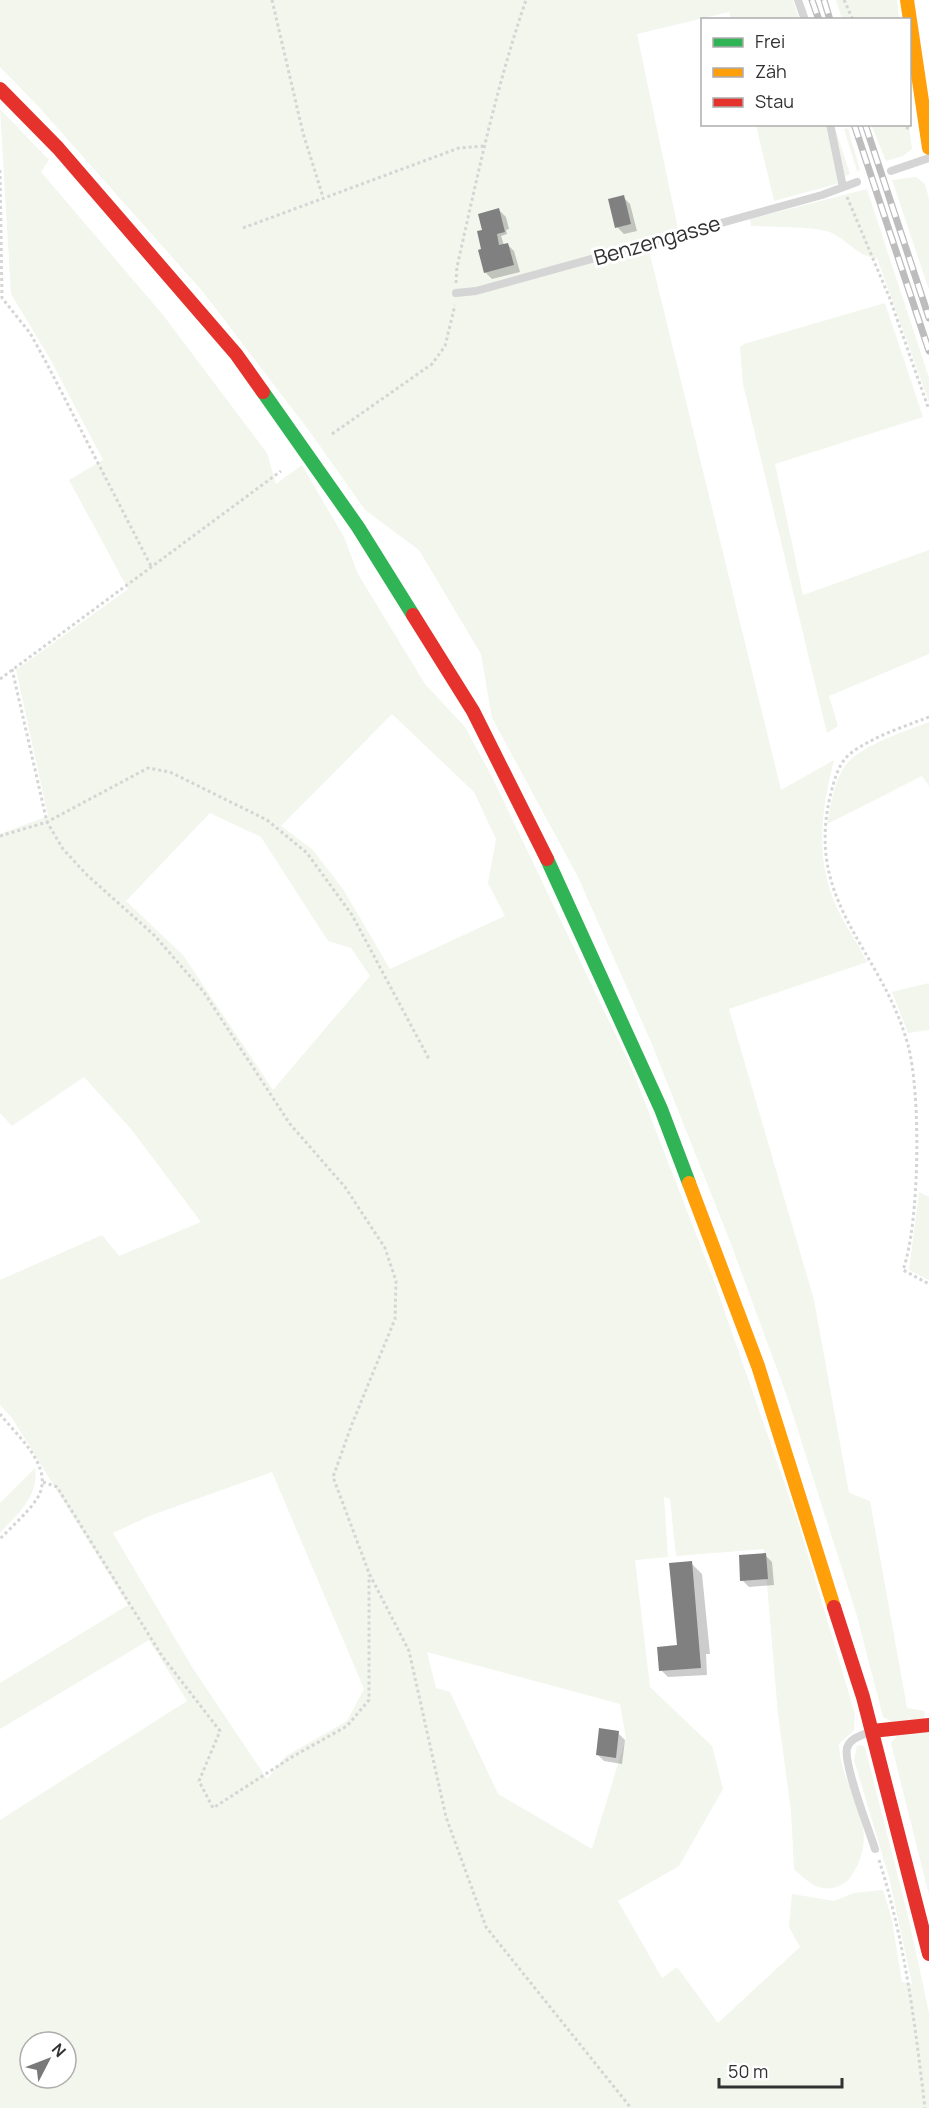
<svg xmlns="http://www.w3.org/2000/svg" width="929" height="2108" viewBox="0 0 929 2108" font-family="Manrope,sans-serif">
	<rect width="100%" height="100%" fill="#fff"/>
	<!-- green -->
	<path fill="#f2f6ed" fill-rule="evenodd" d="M0 0H793L799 19H731L729 12 637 34 678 229 646 238 781 790 834 760C820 815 814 866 842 918 850 933 860 947 867 962L729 1009 814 1300 849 1493 870 1501 907 1708 925 1711 924 1720 896 1724 883 1717 857 1616 788 1399 731 1244 651 1042 578 877 492 718 481 654 419 550 365 510 310 432 203 292 38 106 0 67Z
		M836 0H897L899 19H842Z
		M0 109 49 160 41 172 163 315 267 453 276 484 302 465 344 537 358 574 425 684 465 727 493 779 632 1069 713 1278 799 1525 855 1714 854 1730 839 1744C840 1787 878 1820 858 1864 854 1872 850 1881 841 1885 821 1895 808 1882 794 1869L791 1811 778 1714 764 1549 676 1556 670 1499 664 1497 668 1557 635 1560 650 1687 712 1746 723 1789 679 1866 618 1901 662 1978 677 1967 718 2023 800 1947 789 1927 792 1894 834 1901 854 1893 883 1890 892 1920 902 1982 912 1984 889 1877 854 1760 857 1746 861 1745 865 1747 909 1920 929 2013V2108H0V1820L187 1701 149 1640 0 1729V1683L128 1605 12 1418 0 1405V1280L102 1235 119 1256 201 1222 131 1129 84 1077 12 1126 0 1113V834L48 816 16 670 128 589 69 480 103 460 49 357 11 294ZM392 714 474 792 496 839 488 883 505 916 390 969 343 889 312 849 281 826ZM210 813 261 837 328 941 351 948 370 976 273 1090 183 955 126 901ZM272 1472 364 1689 347 1721 286 1756 267 1779 192 1667 113 1533 152 1515ZM427 1652 620 1704 626 1738 592 1849 498 1794 450 1692 436 1688ZM30 2042H66V2078H30Z
		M756 125H826L840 183 774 201Z
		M834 125 850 174 845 176 834 126Z
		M871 125H909L912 149 903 156 886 161Z
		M848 128 860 170 857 171 844 129Z
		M916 177 925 184 929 199V290L892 180Z
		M867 189 929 378V402L877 258C858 257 847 240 832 233 819 226 768 227 751 226L750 219Z
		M885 303 923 417 775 464 803 595 929 550V654L829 696 838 726 827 733 743 384 740 347 744 344Z
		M929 722V786L922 776 827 824C831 806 833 785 843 769 855 747 906 731 929 722Z
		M929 983V1030L908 1033 892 992Z
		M919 1192 929 1197V1280L909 1270Z
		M35 1468C39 1497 18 1513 0 1533V1503Z
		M929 1730V1895L891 1743 899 1734Z"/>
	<!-- shadow -->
	<path fill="#0003" d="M623 197 630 204 637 231 624 234 617 227Z
		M499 210 506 217 509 229 506 230 507 234 501 236 504 245 507 244 514 251 520 272 492 279 485 272 484 231Z
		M765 1555 772 1562 774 1585 749 1587 742 1580Z
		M691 1563 702 1574 710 1654H706L707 1675 668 1677 661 1670 679 1647Z
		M618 1733 625 1740 622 1764 604 1761 597 1754Z"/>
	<!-- building -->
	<path fill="#808080" d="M624 195 631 224 615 228 608 199Z
		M499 208 505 232 497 234 499 245 508 243 514 265 484 273 478 250 481 249 477 231 482 230 478 214Z
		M766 1553 768 1579 740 1581 739 1555Z
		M692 1561 701 1668 659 1671 657 1647 677 1645 669 1563Z
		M599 1728 619 1731 616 1758 596 1755Z"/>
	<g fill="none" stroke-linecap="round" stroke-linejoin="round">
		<!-- path -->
		<path stroke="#d5d5d5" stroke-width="3" stroke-dasharray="3 3" stroke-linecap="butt" d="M272 0 303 133 323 197
			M844 0 853 20
			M901 124 909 129
			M0 170 2 298 30 333 46 362 151 566
			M847 197 890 299 929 410
			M243 228 459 148 485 146
			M456 283 457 267C477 178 496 87 526 0
			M332 434 432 364 445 346 455 305
			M12 669 47 822 63 849 87 875 153 934 203 991 290 1124 345 1187 385 1248 396 1281 395 1319 352 1424 333 1477 369 1573 409 1651 446 1817 486 1927 631 2108
			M0 679 281 471
			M929 717C903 727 874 736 851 753 838 763 834 781 830 797 805 904 882 950 908 1045 921 1093 920 1222 903 1270L929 1284
			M0 836 47 822 148 768 170 772 267 820 307 853 352 915 429 1059
			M0 1414C17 1436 55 1467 38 1497 29 1512 12 1526 0 1539
			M43 1482 57 1487 162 1656 220 1731 199 1781 213 1808 292 1757 347 1726 369 1700V1575
			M879 1860C905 1941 915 2024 925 2108"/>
		<!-- lane -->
		<path stroke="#d5d5d5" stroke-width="8" d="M798 0 805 20
			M830 124 843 187
			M891 171 929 158
			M456 293 476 291 822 195 857 182
			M869 1732C861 1736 850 1738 847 1748 843 1764 869 1830 875 1849"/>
		<!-- fast -->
		<path stroke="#30b455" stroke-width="14" d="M263 392 358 527 413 615
			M547 859 661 1109 689 1183"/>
		<!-- slow -->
		<path stroke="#ff9f0a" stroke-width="14" d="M907 0 929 148
			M689 1183 758 1366 834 1607"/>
		<!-- jam -->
		<path stroke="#e5322d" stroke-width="14" d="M0 89 58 148 236 354 263 392
			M413 615 473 711 547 859
			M834 1607 863 1697 929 1954
			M872 1731 929 1725"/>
		<!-- rail casing -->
		<g stroke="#bdbdbd" stroke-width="7">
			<path id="rail" d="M812 0 819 20
				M824 0 830 20
				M854 124 929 351
				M865 124 929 318"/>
		</g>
		<!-- rail -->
		<use href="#rail" stroke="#fff" stroke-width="4.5" stroke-dasharray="14" stroke-linecap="butt"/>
	</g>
	<g text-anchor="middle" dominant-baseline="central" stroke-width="6" stroke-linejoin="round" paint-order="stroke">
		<!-- street labels -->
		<g font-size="21" fill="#313131" stroke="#fff">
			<text transform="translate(657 240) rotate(-16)">Benzengasse</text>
		</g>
	</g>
	<!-- legend -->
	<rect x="701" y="18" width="210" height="108" fill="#ffffff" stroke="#adadad" stroke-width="1.5"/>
	<rect x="713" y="38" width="30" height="9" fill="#30b455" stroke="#adadad" stroke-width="1.5"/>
	<text x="755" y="48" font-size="18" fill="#313131">Frei</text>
	<rect x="713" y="68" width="30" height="9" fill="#ff9f0a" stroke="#adadad" stroke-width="1.5"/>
	<text x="755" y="78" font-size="18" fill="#313131">Zäh</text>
	<rect x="713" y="98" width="30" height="9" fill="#e5322d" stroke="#adadad" stroke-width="1.5"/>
	<text x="755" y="108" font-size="18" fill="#313131">Stau</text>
	<!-- north arrow -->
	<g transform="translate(48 2060) rotate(48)"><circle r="28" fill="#ffffff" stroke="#adadad" stroke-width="1.5"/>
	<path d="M0-4.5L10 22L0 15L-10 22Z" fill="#797979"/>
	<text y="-9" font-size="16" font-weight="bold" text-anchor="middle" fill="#313131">N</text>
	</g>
	<!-- scale -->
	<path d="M719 2078v9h123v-9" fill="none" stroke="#313131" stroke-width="3"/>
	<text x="728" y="2078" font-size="18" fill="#313131" stroke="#ffffff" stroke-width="4.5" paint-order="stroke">50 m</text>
</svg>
